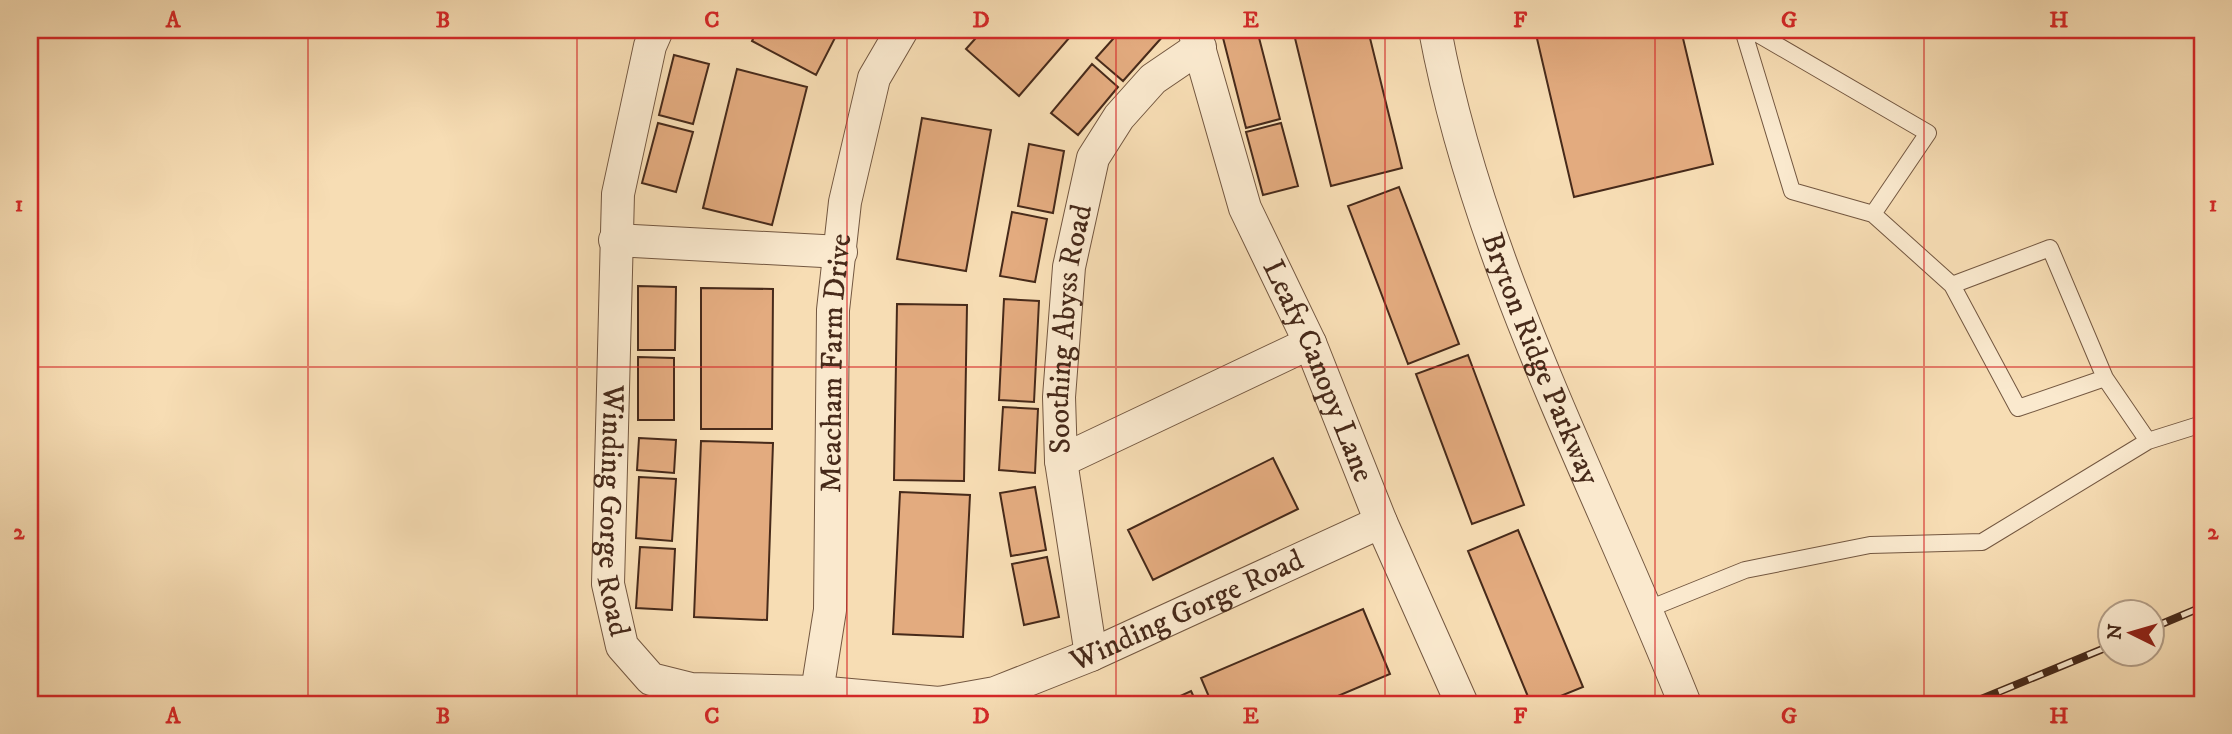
<svg xmlns="http://www.w3.org/2000/svg" width="2232" height="734" viewBox="0 0 2232 734" font-family="'IM FELL DW Pica',serif">
	<rect width="100%" height="100%" fill="#f7ddb4"/>
	<filter id="stains"><feTurbulence type="fractalNoise" baseFrequency=".00286" numOctaves="4"/><feColorMatrix values="0 0 0 0 .2 0 0 0 0 .09 0 0 0 0 .02 0 0 0 .5 -.17"/></filter>
	<radialGradient id="worn" r=".72"><stop offset=".6" stop-color="#630" stop-opacity="0"/><stop offset="1" stop-color="#630" stop-opacity=".3"/></radialGradient>
	<!-- building -->
	<path fill="#e3ab7f" stroke="#472a1a" stroke-width="2" d="M757 30H839L816 75 752 41Z
		M983 30H1076L1019 96 966 49Z
		M1121 30H1158L1164 35 1123 81 1096 58Z
		M1221 30H1257L1280 119 1246 128Z
		M1293 30H1368L1402 168 1331 186Z
		M1535 30H1681L1713 164 1574 197Z
		M674 55 709 64 693 124 659 115Z
		M1092 64 1118 87 1078 135 1051 113Z
		M737 69 807 87 772 225 703 208Z
		M922 118 991 130 966 271 897 259Z
		M658 123 693 132 676 192 642 183Z
		M1281 123 1298 186 1263 195 1246 132Z
		M1029 144 1064 151 1053 213 1018 206Z
		M1399 187 1459 344 1408 364 1348 206Z
		M1012 212 1047 219 1035 282 1000 276Z
		M638 286 676 287 675 350H638Z
		M701 288 773 289 772 429H701Z
		M1004 299 1039 301 1034 402 999 400Z
		M897 304 967 305 964 481 894 480Z
		M1468 355 1524 505 1472 524 1416 374Z
		M638 357 674 358V420H638Z
		M1003 407 1038 409 1035 473 999 470Z
		M639 438 676 440 674 473 637 470Z
		M701 441 773 443 767 620 694 617Z
		M1273 458 1298 509 1153 580 1128 530Z
		M639 477 676 479 672 541 636 538Z
		M1035 487 1046 550 1011 556 1000 493Z
		M900 492 970 495 963 637 893 634Z
		M1518 530 1583 687 1541 704H1531L1468 551Z
		M640 547 675 549 672 610 636 608Z
		M1047 557 1059 617 1024 625 1012 564Z
		M1363 609 1390 674 1319 704H1212L1201 678Z
		M1191 691 1197 704H1163Z"/>
	<g fill="none" stroke-linecap="round" stroke-linejoin="round">
		<!-- lane casing -->
		<g stroke="#735740" stroke-width="18">
			<path id="lane" d="M1743 30 1792 191 1873 214 1952 285
				M1751 30 1928 133 1873 214
				M2105 378 2018 408 1952 285 2050 248 2105 378 2148 441
				M1646 610 1745 570 1870 545 1982 542 2148 441 2202 424"/>
		</g>
		<!-- street casing -->
		<g stroke="#735740" stroke-width="34">
			<g id="street">
				<path id="s1" d="M657 30 650 46 618 194 608 584 622 646 651 679 691 689 817 692 939 703 995 693 1091 655 1381 522"/>
				<path id="s2" d="M1194 30 1245 208 1310 343 1381 522 1462 704"/>
				<path id="s3" d="M1435 30C1479 266 1597 482 1685 704"/>
				<path d="M615 240 841 252"/>
				<path d="M1061 461 1310 343"/>
				<path id="s4" d="M1091 655 1061 461 1059 397 1069 267 1093 158 1119 117 1153 79 1200 47"/>
				<path id="s5" d="M812 704 817 692 830 610 833 310 845 202 874 78 902 30"/>
			</g>
		</g>
		<!-- lane -->
		<use href="#lane" stroke="#fae9ce" stroke-width="16"/>
		<!-- street -->
		<use href="#street" stroke="#fae9ce" stroke-width="32"/>
		<!-- rail casing -->
		<g stroke="#472a1a" stroke-width="8">
			<path id="rail" d="M2152 628 2202 607
				M1969 704 2110 646"/>
		</g>
		<!-- rail -->
		<use href="#rail" stroke="#fae9ce" stroke-width="5" stroke-dasharray="16" stroke-linecap="butt"/>
	</g>
	<!-- grid -->
	<path fill="none" stroke="#d62828" stroke-width="2" stroke-opacity="0.55" d="M308 30V704M577 30V704M847 30V704M1116 30V704M1385 30V704M1655 30V704M1924 30V704M30 367H2202"/>
	<g text-anchor="middle" dominant-baseline="central" stroke-width="5" stroke-linejoin="round" paint-order="stroke">
		<!-- street labels -->
		<g font-size="30" fill="#472a1a" stroke="#fae9ce">
			<text stroke="none"><textPath href="#s4" startOffset="329">Soothing Abyss Road</textPath></text>
			<text stroke="none"><textPath href="#s3" startOffset="346">Bryton Ridge Parkway</textPath></text>
			<text stroke="none"><textPath href="#s5" startOffset="343">Meacham Farm Drive</textPath></text>
			<text stroke="none"><textPath href="#s2" startOffset="364">Leafy Canopy Lane</textPath></text>
			<text stroke="none"><textPath href="#s1" startOffset="486">Winding Gorge Road</textPath></text>
			<text stroke="none"><textPath href="#s1" startOffset="1222">Winding Gorge Road</textPath></text>
		</g>
	</g>
	<!-- margin -->
	<rect width="2232" height="734" fill="none" stroke="#f7ddb4" stroke-width="77"/>
	<!-- north arrow -->
	<g transform="translate(2131 633) rotate(275)"><circle r="33" fill="#fae9ce" stroke="#b29d86" stroke-width="2"/>
	<path d="M0-5L12 26L0 18L-12 26Z" fill="#8f2418"/>
	<text y="-10" font-size="19" font-weight="bold" text-anchor="middle" fill="#472a1a">N</text>
	</g>
	<rect x="38" y="38" width="2156" height="658" fill="none" stroke="#d62828" stroke-width="2.5"/>
	<g font-size="23" text-anchor="middle" font-weight="bold" fill="#d62828">
		<text x="173" y="27">A</text>
		<text x="443" y="27">B</text>
		<text x="712" y="27">C</text>
		<text x="981" y="27">D</text>
		<text x="1251" y="27">E</text>
		<text x="1520" y="27">F</text>
		<text x="1789" y="27">G</text>
		<text x="2059" y="27">H</text>
		<text x="19" y="211">1</text>
		<text x="2213" y="211">1</text>
		<text x="19" y="539">2</text>
		<text x="2213" y="539">2</text>
		<text x="173" y="723">A</text>
		<text x="443" y="723">B</text>
		<text x="712" y="723">C</text>
		<text x="981" y="723">D</text>
		<text x="1251" y="723">E</text>
		<text x="1520" y="723">F</text>
		<text x="1789" y="723">G</text>
		<text x="2059" y="723">H</text>
	</g>
	<rect width="100%" height="100%" filter="url(#stains)"/>
	<rect width="100%" height="100%" fill="url(#worn)"/>
</svg>
